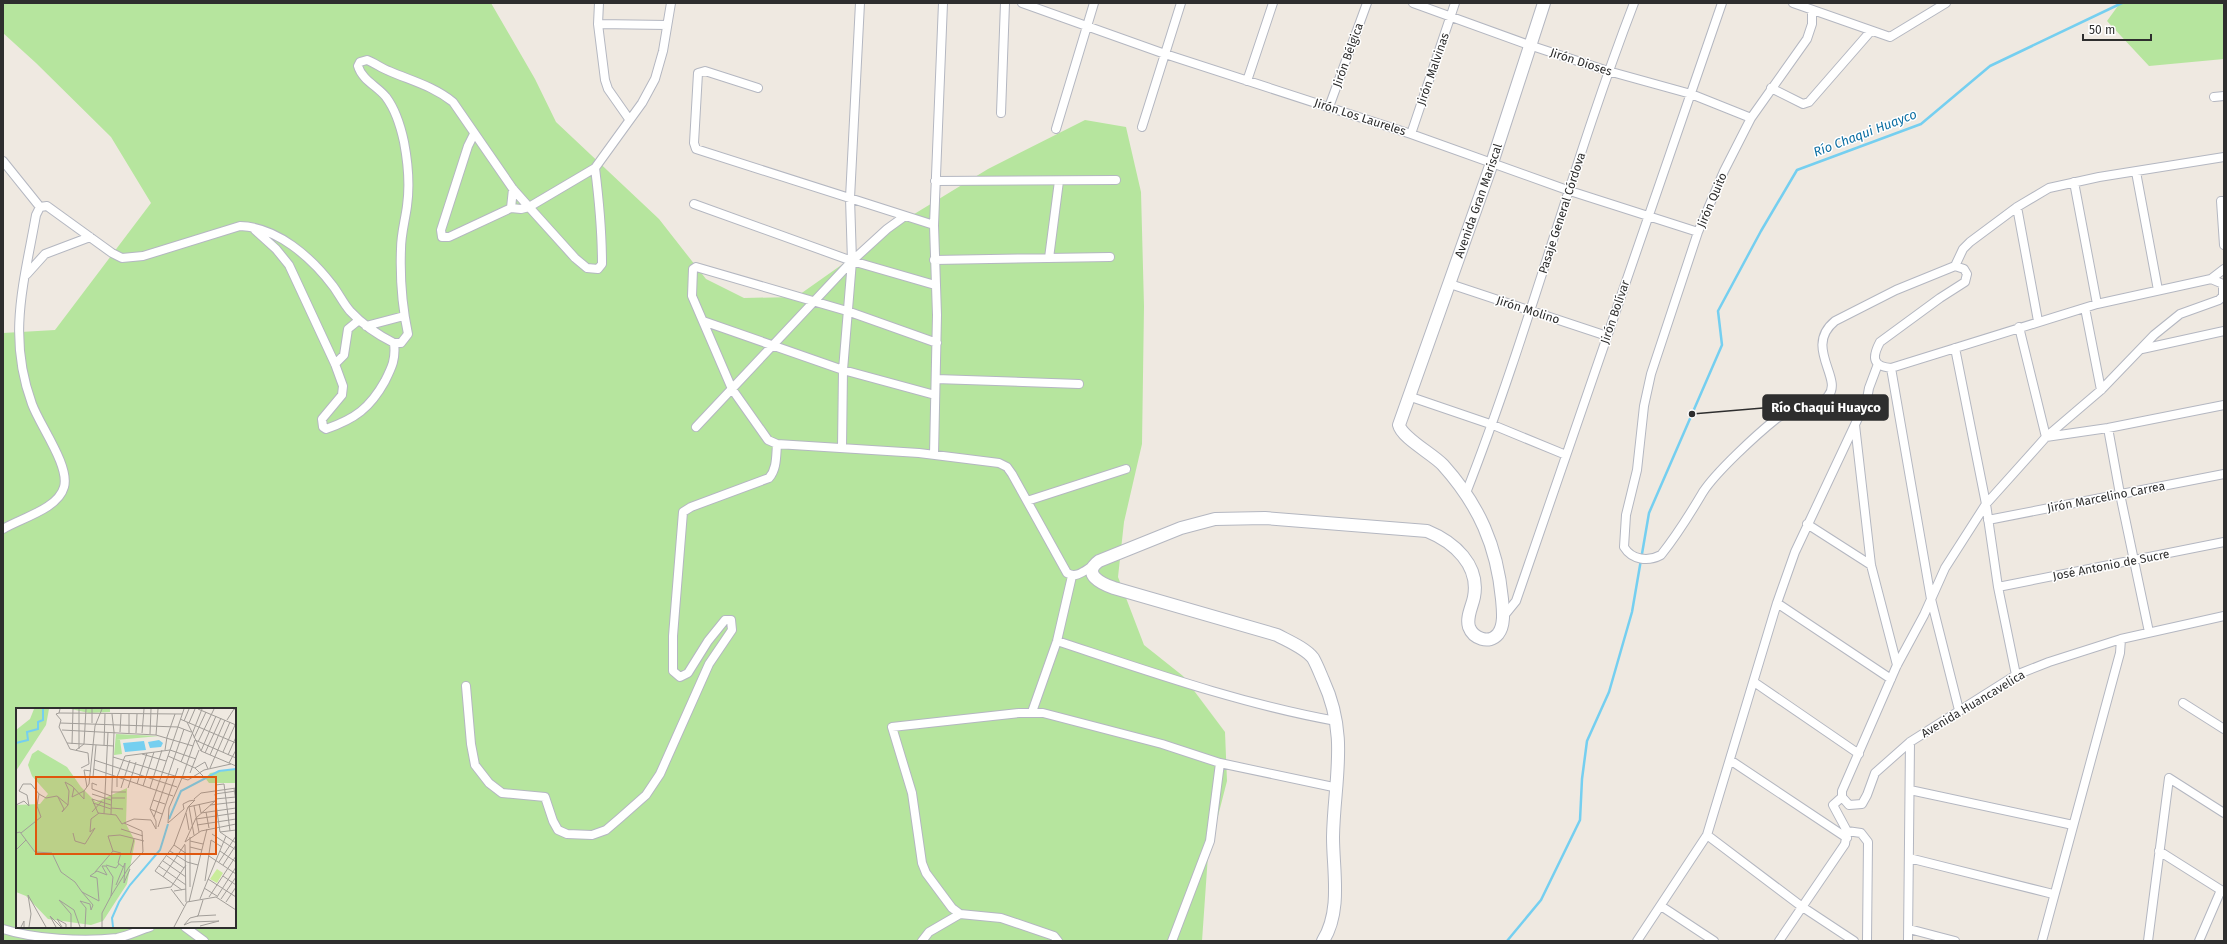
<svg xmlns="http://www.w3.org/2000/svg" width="2227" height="944" viewBox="0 0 2227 944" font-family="'Fira Sans',sans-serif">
	<rect width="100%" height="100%" fill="#efe9e1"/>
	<!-- green -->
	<path fill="#b6e59e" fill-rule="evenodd" d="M3 3H491L535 79 556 122 659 219 706 279 744 298 796 297 911 216 988 169 1085 120 1126 127 1141 192 1144 306 1142 444 1124 522 1118 577 1144 645 1183 676 1225 732 1227 781 1208 855 1202 941H3V333L55 330 151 203 111 137 36 63 3 33ZM17 709H235V927H17Z
		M2120 3H2224V59L2149 66 2107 21Z"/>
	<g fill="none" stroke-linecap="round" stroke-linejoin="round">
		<!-- stream -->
		<path stroke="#75cff0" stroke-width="2.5" d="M1507 941 1541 900 1580 820 1582 779 1587 741 1609 692 1632 612 1649 513 1722 345 1718 311 1761 231 1797 170 1921 124 1990 66 2122 3"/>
		<!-- street casing -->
		<g stroke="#b4b7c1" stroke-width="10">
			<path id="street" d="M599 3 598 24 605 80 608 89 629 119
				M1022 3 1165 54 1411 134 1570 191 1698 232
				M1413 3 1529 45 1608 71 1691 94 1751 118
				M1793 3 1890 37 1946 3
				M1812 10V24L1807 39 1751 118 1724 171 1698 232 1651 374 1644 406 1637 470 1626 515 1624 547C1632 560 1648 562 1661 555 1677 535 1690 514 1703 492 1716 472 1756 435 1776 419 1791 407 1817 410 1828 396 1844 379 1803 347 1835 321L1896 290 1955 266 1964 269 1967 274 1965 282 1940 298 1880 342C1872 357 1872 366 1891 368L2097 304 2211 279 2223 284V296L2219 300 2180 314 2154 335 2101 390 2046 437 1986 504 1945 568 1924 615 1897 665 1842 791V797L1849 805 1862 804 1867 795 1875 773 1910 742 2016 675 2049 662 2121 639 2224 616
				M598 24 667 25
				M1247 81 1273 3
				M758 88 705 71 698 73 694 143 696 149 934 225
				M1771 88 1803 104 1809 102 1870 32
				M2214 97 2224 96
				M1329 107 1367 3
				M1001 113 1005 3
				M1142 127 1181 3
				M1056 129 1094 3
				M474 134 468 146 441 230 442 237H449L511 208 521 209 529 207 595 168 642 103 655 79 663 51 671 3
				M1411 134 1455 3
				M3 161 40 207
				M2136 172 2158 290
				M935 181 1116 180
				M2074 182 2097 304
				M2224 201H2221L2224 245
				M694 204 852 261 935 285
				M2017 207 2038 321
				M511 208 513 189
				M255 230 276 249 289 265 335 364 343 386 342 395 322 419 323 427 326 429C355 419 370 408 385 381 392 367 396 359 394 343
				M1049 258 1059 181
				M934 260 1110 257
				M1955 266 1963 249 1970 242 2017 207 2049 188 2099 177 2224 157
				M27 274 45 254 90 237
				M2211 279 2224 269
				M1450 284 1607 336
				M2085 308 2101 390
				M703 321 843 370 935 395
				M366 326 404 316
				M2019 327 2046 437 2108 428 2224 405
				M937 343 847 311 696 267 693 269 692 296 732 389 768 440 777 444 919 453 999 463 1007 467 1012 474 1067 573C1077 579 1085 570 1094 565
				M1955 348 1986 504 1998 587 2016 675
				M2142 349 2224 331
				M335 364 344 355 348 329 359 320
				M1891 368 1931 599 1959 710
				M936 379 1079 384
				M1408 396 1493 425 1566 455
				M1855 425 1871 565 1897 665
				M696 427 852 261 887 229 905 216
				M2108 428 2120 494 2149 632
				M842 447 843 370 852 261 850 198 860 3
				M934 454 937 315 934 225 943 3
				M1466 493C1529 332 1572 164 1634 3
				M1027 501 1126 469
				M1988 520 2224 474
				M1807 524 1871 565
				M3 529C21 518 58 509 64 487 70 466 40 426 32 404 7 336 24 283 36 215L40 207 47 206 112 253 122 258 143 256 240 226C277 227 311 257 333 286 339 294 343 303 350 311 362 324 378 335 394 343H401L408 334C402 306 400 276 401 249 401 234 405 221 407 206 410 185 408 163 404 142 401 128 395 109 386 97 377 86 362 80 358 66L360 62 367 60C375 63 381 68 389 71 412 81 433 86 453 102L513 189 529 207 575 258 587 268 598 269 602 264C602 232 599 200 595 168
				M1998 587 2224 542
				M1777 603 1891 679
				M1503 617 1516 601 1722 3
				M1057 641C1148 671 1241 704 1336 721
				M1754 682 1859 754
				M466 686 471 744 475 765 489 783 502 793 545 797 553 821 558 830 567 834 592 835 606 830 620 818 646 795 660 774 709 664 732 630 731 620H725L708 641 688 673 680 677 673 671V636L683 512 691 507 769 478C777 469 776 456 777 444
				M2183 703 2224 729
				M1032 712 1057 641 1072 576
				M1730 760 1847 838
				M1910 790 2073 825
				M1847 831 1861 833 1868 842 1867 941
				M1707 835 1801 906 1854 941
				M2159 851 2224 892
				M1909 858 2053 894
				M1661 906 1714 941
				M185 927 204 941
				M3 929C34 939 84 942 117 938 128 936 140 930 150 927
				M1909 929 1955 941
				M922 941 929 932 960 914
				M1058 941 1054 936 1001 918 960 914 952 908 926 873 922 863 912 793 892 727 1019 713H1043L1162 744 1220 763 1338 788
				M1172 941 1210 841 1220 763
				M1637 941 1707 835 1777 603 1795 552 1867 399 1869 388 1878 364
				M1779 941 1845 844 1847 831 1833 805 1842 797
				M1908 941 1910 742
				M2042 941 2120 653 2121 639
				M2148 941 2169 778 2224 813
				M2199 941 2221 890"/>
		</g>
		<!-- secondary casing -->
		<g stroke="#b4b7c1" stroke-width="14">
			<g id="secondary">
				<path id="s1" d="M1323 941C1342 910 1333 871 1333 837 1334 780 1349 736 1323 680 1320 673 1317 665 1313 658 1305 648 1288 641 1277 635L1114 588C1102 584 1081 574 1099 561L1181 528 1215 519 1265 518 1427 531C1454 542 1480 565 1474 597 1472 607 1466 617 1469 627 1473 638 1489 645 1498 634 1505 625 1503 610 1502 599 1497 546 1479 505 1443 465 1433 454 1402 438 1399 425L1492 163 1544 3"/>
			</g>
		</g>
		<!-- street -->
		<use href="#street" stroke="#fff" stroke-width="8"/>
		<!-- secondary -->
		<use href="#secondary" stroke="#fff" stroke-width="12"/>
	</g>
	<g text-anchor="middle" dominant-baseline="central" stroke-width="3" stroke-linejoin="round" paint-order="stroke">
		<!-- street labels -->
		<g font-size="12" fill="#2e2e2e" stroke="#fff">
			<text transform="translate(1348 55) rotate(-70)">Jirón Bélgica</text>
			<text transform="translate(1581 62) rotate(18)">Jirón Dioses</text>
			<text transform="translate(1433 69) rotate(-71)">Jirón Malvinas</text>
			<text transform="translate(1360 117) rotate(18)">Jirón Los Laureles</text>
			<text stroke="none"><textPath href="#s1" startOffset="1518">Avenida Gran Mariscal</textPath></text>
			<text transform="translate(1712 200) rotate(-67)">Jirón Quito</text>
			<text transform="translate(1562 213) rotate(-72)">Pasaje General Córdova</text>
			<text transform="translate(1528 310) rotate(18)">Jirón Molino</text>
			<text transform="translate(1615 312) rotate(-71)">Jirón Bolívar</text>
			<text transform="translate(2106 497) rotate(-11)">Jirón Marcelino Carrea</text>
			<text transform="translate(2111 565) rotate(-11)">José Antonio de Sucre</text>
			<text transform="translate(1973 704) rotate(-31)">Avenida Huancavelica</text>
		</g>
		<!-- water labels -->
		<g font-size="13" font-style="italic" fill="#0d6fa3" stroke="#fff">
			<text transform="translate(1865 133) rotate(-21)">Río Chaqui Huayco</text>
		</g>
	</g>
	<!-- overview -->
	<g transform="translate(16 708)">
		<rect width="220" height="220" fill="#efe9e1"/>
		<path d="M18 1H33L30 17 0 63V22L14 11ZM55 1H94V4L73 5ZM100 26 141 28H143L100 32H104L106 46 98 47ZM22 42 51 59 65 79 80 94 111 80 110 116 119 133 111 176 87 213 75 217 32 211 10 188 0 184V97L24 96 32 86 16 68 12 57 16 46ZM220 61V75H193L190 71 194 65Z" fill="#b6e59e"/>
		<path d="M201 161 207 165 201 175 194 171Z" fill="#c9ec9a"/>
		<path d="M143 32 147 35 145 39 134 40 132 34ZM128 33 130 42 109 44 107 35Z" fill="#75cff0"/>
		<path fill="none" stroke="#75cff0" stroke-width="2" d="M0 35 12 32 11 24 22 21V14L27 12V1M153 111 165 83 203 63 220 61M97 219 96 210 103 194 114 177 144 142 152 116"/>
		<path fill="none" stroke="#a29e99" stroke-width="1" d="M44 1 43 5 166 6M182 1 220 17M43 5 40 6 45 12 43 19 51 35 98 38M164 11 220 35M211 12 218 1 220 2M168 13 173 1M171 14 185 43M44 15 162 19 175 24M76 15V1M173 15 179 1M46 22 140 27 177 38M104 24 105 6M113 25V6M120 25 121 6M126 25 128 1M134 26 135 1M140 27 142 1M178 30 190 4M182 34 198 1M51 35 54 41 72 45 73 56 65 60M56 36 57 1M88 37 89 6M63 41V1M60 42 68 36 70 1M149 42 151 29 159 6M185 43 220 58M185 43 200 8M207 44 219 17M189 45 205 10M126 46 150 53M194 47 209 12M212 47 220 29M152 48 179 60 187 68M97 49 172 72 188 62 215 56M78 52 161 79M165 54 186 1M213 55 220 42M179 60 189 54 192 61M194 60 214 14M78 61 157 88M174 65 183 42M77 69 80 37M166 70 153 100 152 115 168 101 167 96 173 93 179 92 172 99 199 93 180 110 169 134M166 70 179 32 220 50M121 76 131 45M81 77 76 75V81L95 88M199 77 208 76 214 123M127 78 138 44M71 79 68 62 75 63M101 79V69L109 48 154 42 180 51M58 80 56 89 68 83 73 76 79 18 86 1M105 80 114 52M112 80 120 54M134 80 146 42M218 80 220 94M95 84H110M76 86 95 92M42 89 48 101 46 104 52 97M95 90H109M178 91 185 85 220 80M199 91 220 89M200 91 199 86 220 83M137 92 149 96M77 95 95 101M183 96 185 105 220 100M200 96 204 124 220 135M0 97 8 93 13 98 11 87 3 83 7 76H15L23 86M95 97 76 91 82 105 100 107 106 116 108 115M194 97 220 94M178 98 183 124M173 99 178 127M95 100 107 101M134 101 168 1M134 101 146 106M76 104 86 93M190 104 193 120M170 105 173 122M88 106 92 24M95 106 98 24 96 6M138 109 168 21M180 111 220 105M181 117 220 111M142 119 162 60M105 121 127 128M204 124 220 122M0 125 4 124 19 144 36 145 45 164 59 174 66 184M5 125 25 109 21 98 23 86 30 90 41 88 52 97 53 83 49 74 56 78 68 91V83M57 125 59 133 69 136 79 120 74 124 75 111 83 105M196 126 220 142M174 133 187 136M169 134 185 123 220 116M158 137 171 146M169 137 170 194M174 139 186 142M0 142 10 132M154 143 171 154 182 157M204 143 220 154M114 147 118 131M151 148 168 160M193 148 220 166M147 153 170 169M203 154 220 128M90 157 100 160 103 156M207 157 220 137M143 158 170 177M107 159 102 155 105 145 97 143 92 128 104 127 128 133M79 164 97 143M207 168 220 177M147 169 169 136M192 171 220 189M189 173 195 132 206 139M100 177 109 155 108 175 114 161M174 179V129M188 180 201 188M155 181 168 198M134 182 155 179 170 157M166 182 139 163 158 137 172 99M158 183 170 181M193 189 220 148M201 189 220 159M184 191 210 128M205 191 220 169M173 194 191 121M210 194 220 179M181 208 200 207M184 218 203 213 175 214 168 217 174 210 182 208 187 192M5 219 8 213V219M13 219 15 206 12 187 30 219M40 219 34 208 45 219M46 219 41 211 50 216V219M55 219V206L43 192 58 202 64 219M69 219 70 200 64 193 74 196 75 202 77 197 66 184 83 193 81 170 74 168 81 163 91 167 86 158H90L97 169 95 188 113 159 127 144 126 123 108 115 118 111 135 112 140 121V113L134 101M86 219V205L95 188M158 219 171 194 200 189 220 202"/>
		<path fill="#df570e" fill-opacity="0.15" stroke="#df570e" stroke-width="2" d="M20 69H200V146H20Z"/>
		<rect width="220" height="220" fill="none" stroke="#2e2e2e" stroke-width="2"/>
	</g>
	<!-- callouts -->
	<path fill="none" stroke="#2e2e2e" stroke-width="1.5" d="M1692 414L1763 408"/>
	<circle fill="#2e2e2e" stroke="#fff" stroke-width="1.5" cx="1692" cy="414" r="4"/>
	<rect fill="#2e2e2e" stroke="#2e2e2e" stroke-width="1.5" x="1763" y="395" width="125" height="25" rx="4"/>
	<g font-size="13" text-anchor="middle" font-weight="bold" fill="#fff">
		<text x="1826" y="412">Río Chaqui Huayco</text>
	</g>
	<!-- border -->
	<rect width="2227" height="944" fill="none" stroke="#2e2e2e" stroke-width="8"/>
	<!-- scale -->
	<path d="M2083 34v6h68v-6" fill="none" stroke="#2e2e2e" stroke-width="2"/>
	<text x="2089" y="34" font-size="12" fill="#2e2e2e" stroke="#ffffff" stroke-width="3" paint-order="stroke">50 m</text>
</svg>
